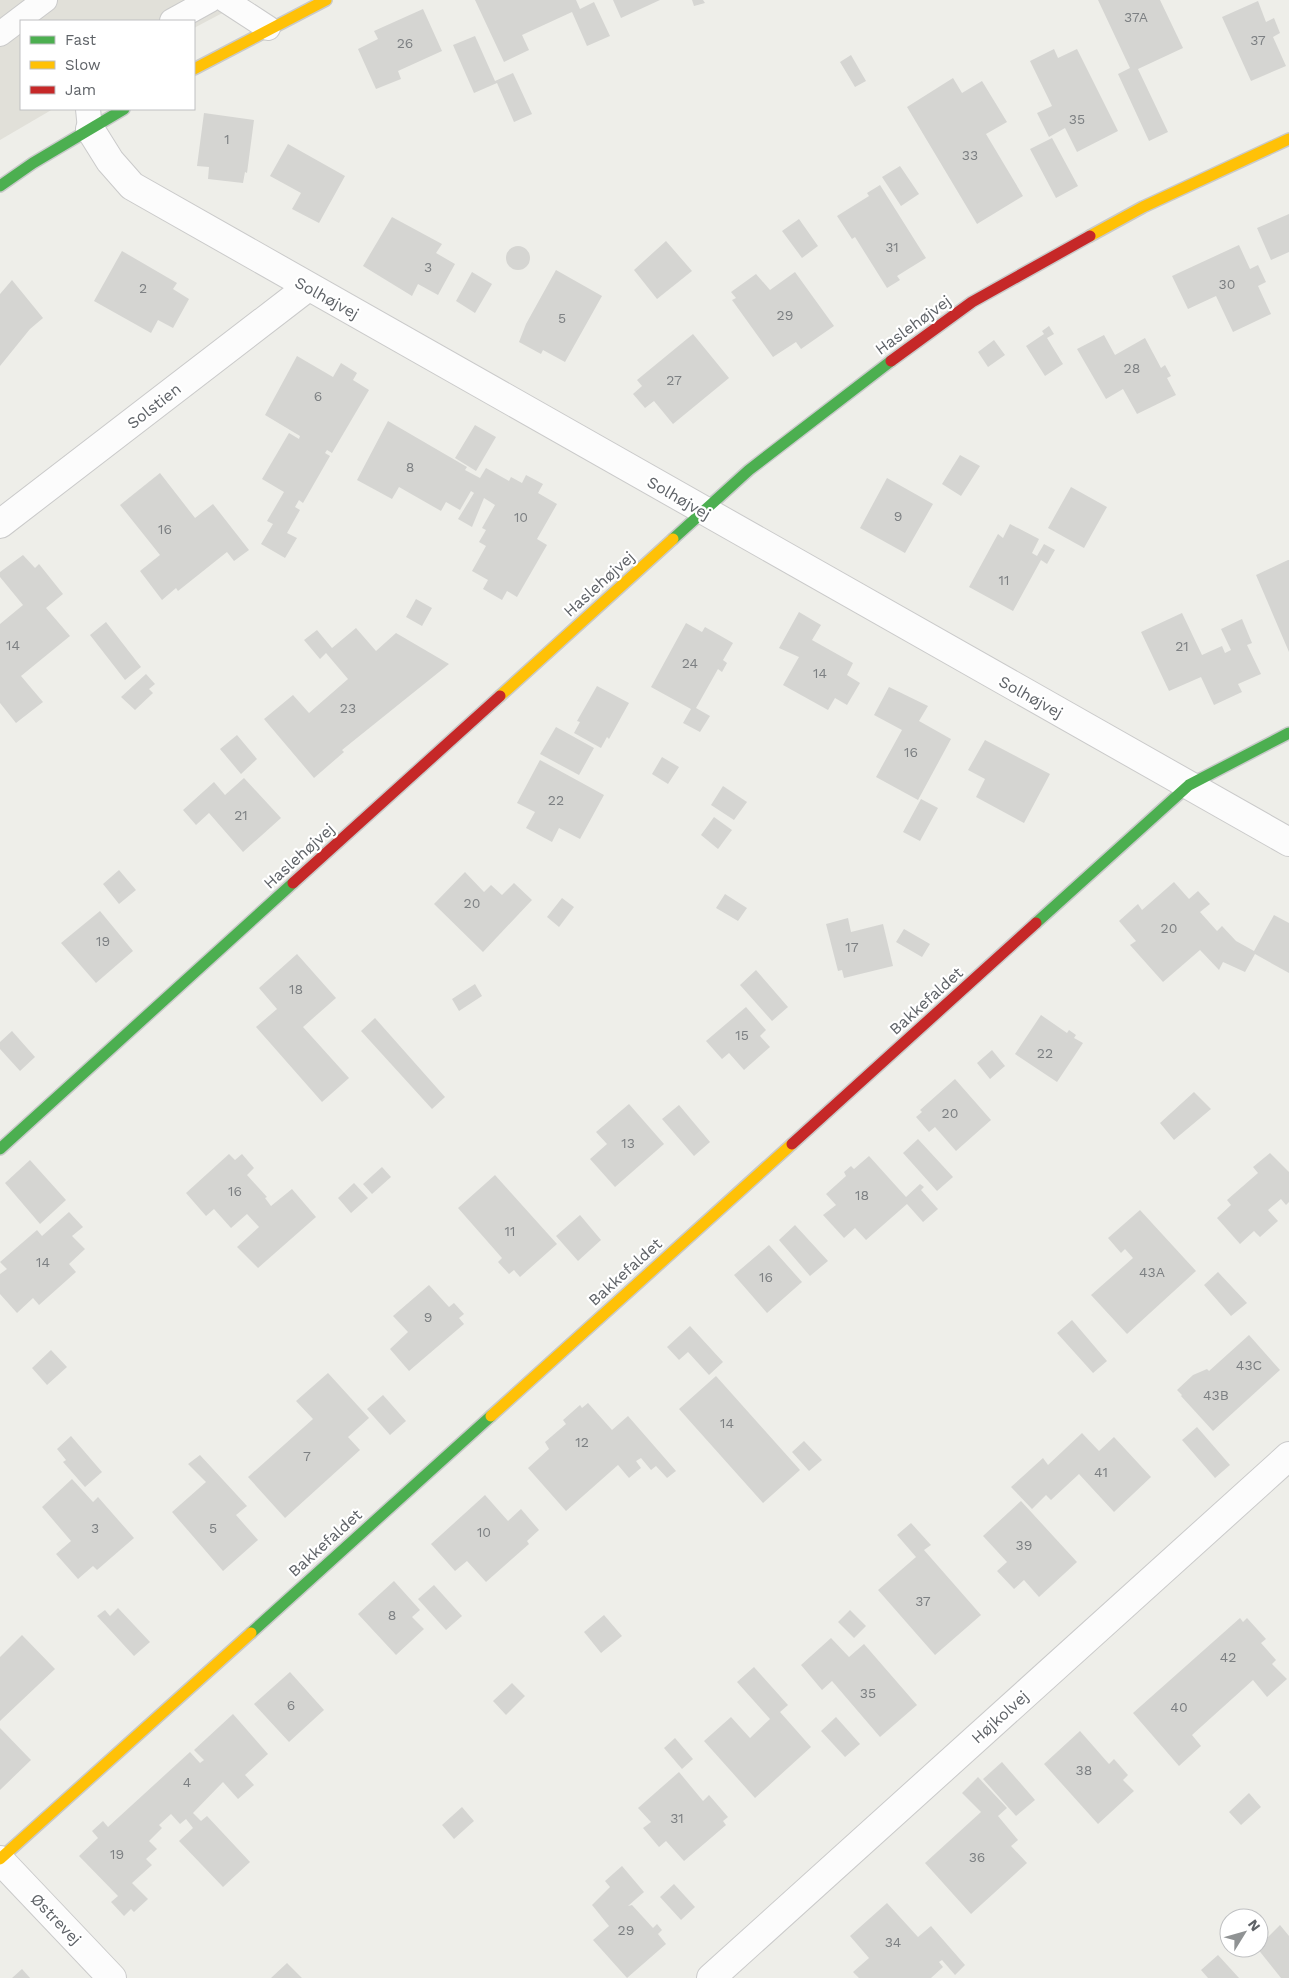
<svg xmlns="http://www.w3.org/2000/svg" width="1289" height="1978" viewBox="0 0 1289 1978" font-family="'Work Sans',sans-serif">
	<rect width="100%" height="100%" fill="#eeeee9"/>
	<!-- education -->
	<path fill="#e1e0d9" d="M0 0H247L194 28V21H21V109H53L0 140Z"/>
	<!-- building -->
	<path fill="#d5d5d2" d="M475 0H576L580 9 594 2 610 36 587 46 572 12 522 35 529 50 504 62Z
		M613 0H660L621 18Z
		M692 0H703L705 3 694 6Z
		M1098 0H1160L1183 48 1138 69 1168 132 1149 141 1118 74 1130 68Z
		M1258 1 1266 22 1274 18 1280 33 1273 37 1286 66 1251 81 1222 17Z
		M423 9 442 51 398 71 401 79 376 89 358 49 378 39 374 31Z
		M475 36 495 81 513 73 532 114 514 122 497 83 474 93 453 45Z
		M1054 49 1058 58 1077 49 1118 131 1077 152 1065 128 1049 137 1037 113 1052 106 1030 61Z
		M851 55 866 81 855 87 840 62Z
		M953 78 962 93 982 81 1007 122 986 134 1023 196 977 224 907 107Z
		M204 113 254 120 247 173 245 172 243 183 208 179 209 167 197 166Z
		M1052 138 1078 186 1056 198 1030 149Z
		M288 144 345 176 319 223 292 209 301 193 270 176Z
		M900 166 919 194 901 206 882 177Z
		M880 185 926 258 897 276 900 280 887 288 855 237 852 239 837 216 869 196 867 193Z
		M1289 214V252L1271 260 1257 228Z
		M392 217 442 244 436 253 455 264 438 295 418 284 412 296 363 266Z
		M799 219 818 246 802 258 782 231Z
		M666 241 692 271 657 299 634 270Z
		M1239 245 1250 269 1258 265 1266 282 1258 286 1271 314 1233 332 1216 296 1188 309 1172 276Z
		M506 258a12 12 0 1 1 24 0a12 12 0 1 1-24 0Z
		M122 251 177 283 173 289 189 299 173 328 158 320 151 333 94 301Z
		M556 270 602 296 565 362 543 350 541 354 519 342 526 324Z
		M472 272 492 284 475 313 456 301Z
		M795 272 834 326 801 349 796 342 773 357 732 300 736 298 731 292 756 274 770 290Z
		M12 280 43 318 30 329 0 366V294Z
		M1049 326 1054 334 1047 338 1063 364 1045 376 1026 346 1044 334 1042 331Z
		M693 334 729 378 673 424 654 401 645 408 633 394 642 386 637 380Z
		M1104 335 1115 355 1145 338 1161 368 1165 365 1171 376 1167 378 1176 395 1137 414 1123 389 1106 399 1077 349Z
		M994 340 1005 355 988 367 978 352Z
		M297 356 333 377 341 363 357 373 353 380 369 390 332 453 327 450 325 453 330 456 303 503 299 500 295 507 300 510 287 533 297 538 285 558 261 544 273 524 267 521 284 492 262 479 289 433 299 439 300 436 265 415Z
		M388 421 467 467 465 470 480 478 486 468 509 481 511 477 522 483 526 475 543 484 538 493 557 504 537 539 547 545 517 597 507 591 502 600 483 589 488 580 472 571 486 546 479 542 486 530 482 528 495 505 484 498 472 527 458 519 474 493 471 491 460 510 446 502 441 511 399 487 392 499 357 480Z
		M475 425 496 437 476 471 455 458Z
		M960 455 980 466 961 496 942 484Z
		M160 473 195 518 213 504 249 550 234 561 227 552 178 591 176 588 162 600 140 571 160 555 120 505Z
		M887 478 933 504 905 553 860 528Z
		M1071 487 1107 507 1084 548 1048 528Z
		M1010 524 1039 539 1032 553 1037 556 1044 544 1055 550 1047 564 1041 560 1013 611 969 587 998 534 1003 538Z
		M23 555 35 568 39 564 63 594 46 608 70 636 21 676 43 702 16 723 0 703V624L23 605 0 577V572Z
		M1288 560H1289V652L1256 575Z
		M416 599 432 608 422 626 406 617Z
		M799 612 821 625 812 640 853 663 847 675 860 683 847 705 835 698 828 710 783 685 799 657 779 648Z
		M1182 613 1202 655 1222 646 1225 653 1231 650 1221 629 1242 619 1252 643 1247 645 1261 674 1238 684 1242 692 1214 705 1201 677 1169 691 1141 632Z
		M106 622 141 667 125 680 90 635Z
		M686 623 702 632 705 627 733 643 723 660 727 663 722 672 718 669 696 708 710 716 700 732 683 723 691 709 651 687Z
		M356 628 376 651 396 633 449 664 342 750 344 752 314 778 264 719 293 695 309 713 348 679 326 653 320 659 304 640 317 630 332 648Z
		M146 674 155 684 149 689 153 693 135 710 121 697Z
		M597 686 629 703 609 739 607 737 601 748 574 733 580 722 577 721Z
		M889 687 928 706 919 721 951 739 918 800 876 777 902 730 874 715Z
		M556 727 594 748 579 775 540 754Z
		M237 735 257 759 241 774 220 749Z
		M985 740 1050 774 1024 823 976 797 985 779 968 770Z
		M662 757 679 767 668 784 652 774Z
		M540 760 604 795 580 839 559 828 552 842 526 828 535 812 517 803Z
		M244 778 281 818 243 852 209 813 196 825 183 810 214 782 225 795Z
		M723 786 747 802 734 820 711 805Z
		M921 799 938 808 920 841 903 832Z
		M714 817 732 830 718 849 701 835Z
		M119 870 136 890 119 904 103 884Z
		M465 872 484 892 491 885 502 895 514 883 532 900 483 952 434 904Z
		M1174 882 1189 899 1198 891 1210 904 1200 912 1217 931 1222 926 1236 941 1254 951 1274 915 1289 923V973L1255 954 1245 972 1223 962 1219 970 1200 950 1163 982 1130 945 1136 941 1119 921 1138 904 1142 910Z
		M725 894 747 908 738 921 716 908Z
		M562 898 574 907 559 927 547 917Z
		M100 911 133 951 96 983 61 943Z
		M848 918 851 932 883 924 893 966 844 978 842 970 838 971 826 924Z
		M904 929 930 944 922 957 896 942Z
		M297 954 336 998 303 1027 349 1078 322 1102 256 1027 277 1009 259 988Z
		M756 970 788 1007 772 1021 740 985Z
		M475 984 482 996 459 1011 452 999Z
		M746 1007 766 1030 760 1036 770 1047 744 1070 729 1053 722 1059 706 1041Z
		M1041 1015 1067 1033 1069 1030 1076 1035 1074 1038 1083 1043 1057 1082 1015 1054Z
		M375 1018 445 1097 432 1109 361 1031Z
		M12 1031 35 1057 20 1071 0 1049V1042Z
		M992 1050 1005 1066 990 1079 977 1063Z
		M955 1079 991 1120 956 1151 935 1127 929 1132 916 1117 922 1112 920 1110Z
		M1194 1092 1211 1109 1174 1140 1160 1123Z
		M629 1104 664 1144 615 1187 590 1159 607 1144 596 1132Z
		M679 1105 710 1142 694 1156 662 1119Z
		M918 1139 953 1177 937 1191 903 1153Z
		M1270 1153 1289 1172V1202L1286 1205 1281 1199 1268 1210 1278 1221 1260 1237 1254 1231 1240 1244 1217 1218 1231 1205 1227 1200 1258 1173 1253 1167Z
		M229 1154 235 1160 242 1154 254 1168 247 1175 267 1197 265 1198 271 1206 292 1189 316 1217 258 1268 237 1247 259 1227 247 1214 231 1228 214 1209 206 1216 186 1193Z
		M869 1156 906 1197 920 1184 924 1187 921 1190 938 1209 923 1222 907 1204 866 1240 855 1228 844 1238 823 1215 836 1205 826 1194 846 1176 844 1172 851 1166 854 1169Z
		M30 1160 66 1200 40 1224 5 1183Z
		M382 1167 391 1177 372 1194 363 1184Z
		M495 1175 557 1244 520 1277 514 1270 509 1274 498 1262 502 1258 458 1208Z
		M354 1183 368 1198 351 1213 338 1198Z
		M1140 1210 1196 1271 1127 1334 1091 1295 1133 1258 1125 1249 1121 1253 1108 1238Z
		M69 1212 83 1227 72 1236 85 1249 69 1264 76 1272 39 1305 33 1298 17 1313 0 1294V1274L7 1269 0 1262 37 1230 42 1236Z
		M580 1215 601 1240 578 1261 556 1236Z
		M795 1225 828 1261 810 1276 779 1240Z
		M769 1245 802 1282 767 1313 734 1275Z
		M1218 1272 1247 1303 1231 1316 1204 1285Z
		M429 1285 449 1307 454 1303 464 1314 459 1318 464 1324 409 1371 390 1349 408 1332 393 1316Z
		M1072 1320 1107 1361 1093 1373 1057 1333Z
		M690 1326 723 1362 709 1375 688 1352 679 1360 667 1347Z
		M1249 1335 1280 1370 1213 1431 1181 1396 1182 1395 1177 1390 1193 1375 1207 1369 1209 1371Z
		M51 1350 67 1367 47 1385 32 1368Z
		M328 1373 369 1418 348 1437 360 1450 285 1518 248 1477 313 1419 296 1401Z
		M716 1376 800 1470 763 1503 679 1409Z
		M383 1395 406 1421 390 1435 367 1409Z
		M588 1403 612 1430 628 1416 676 1471 667 1478 656 1466 651 1470 641 1458 636 1461 641 1468 629 1478 618 1465 566 1511 528 1468 549 1449 545 1442 566 1424 563 1420 580 1405 582 1408Z
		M1197 1427 1230 1465 1215 1478 1182 1440Z
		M1082 1433 1099 1451 1114 1437 1151 1477 1114 1512 1079 1474 1051 1500 1046 1495 1032 1509 1011 1487 1043 1458 1048 1465Z
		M71 1436 102 1472 85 1487 63 1462 66 1460 57 1449Z
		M804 1441 822 1460 809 1471 792 1452Z
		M200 1455 247 1506 236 1515 258 1540 223 1571 172 1512 206 1482 188 1464Z
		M72 1479 93 1502 98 1497 134 1538 97 1570 93 1566 78 1579 56 1554 71 1541 42 1507Z
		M485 1495 508 1521 521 1509 539 1530 527 1541 529 1544 486 1582 467 1561 455 1571 431 1544Z
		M1021 1501 1077 1562 1039 1597 1024 1580 1014 1589 997 1571 1007 1562 983 1536Z
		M911 1523 931 1545 924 1550 981 1615 935 1655 878 1590 916 1557 897 1535Z
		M394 1581 420 1610 412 1617 424 1629 396 1655 358 1614Z
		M434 1585 462 1616 446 1630 418 1599Z
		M118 1608 150 1642 134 1656 97 1616 105 1610 110 1616Z
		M850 1610 866 1626 854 1638 838 1622Z
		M604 1615 622 1636 601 1653 584 1632Z
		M1240 1618 1243 1622 1247 1618 1266 1639 1261 1643 1276 1660 1272 1664 1287 1679 1267 1697 1253 1680 1192 1735 1201 1746 1179 1766 1133 1713Z
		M22 1635 55 1669 0 1721V1657Z
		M831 1638 849 1657 864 1644 917 1705 880 1737 832 1681 822 1690 801 1665Z
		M754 1667 788 1705 780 1712 811 1747 755 1798 704 1741 731 1717 750 1738 770 1719 737 1682Z
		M290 1672 324 1710 289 1742 254 1704Z
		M512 1683 525 1696 506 1715 493 1701Z
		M233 1714 268 1754 245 1775 254 1785 238 1799 223 1782 193 1813 201 1821 207 1816 250 1862 223 1887 179 1841 193 1828 186 1819 180 1824 171 1814 159 1825 162 1828 149 1841 157 1849 146 1859 152 1865 132 1883 148 1899 134 1912 131 1909 124 1916 111 1902 118 1896 79 1856 98 1838 92 1831 103 1821 108 1827 190 1752 200 1763 204 1760 194 1750Z
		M836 1717 860 1744 845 1757 821 1731Z
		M0 1728 31 1760 0 1790Z
		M1080 1731 1109 1764 1114 1759 1128 1775 1123 1780 1134 1791 1098 1824 1044 1764Z
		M675 1738 693 1759 682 1769 664 1748Z
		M1002 1762 1035 1800 1016 1816 983 1779Z
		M679 1772 703 1801 709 1795 728 1817 723 1821 726 1825 684 1861 666 1841 659 1847 643 1828 651 1822 638 1808Z
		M978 1777 1007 1808 998 1816 1018 1840 1011 1846 1027 1863 971 1914 925 1863 981 1812 962 1793Z
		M1249 1793 1261 1807 1241 1825 1229 1812Z
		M462 1807 474 1821 454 1839 442 1825Z
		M622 1866 644 1892 628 1906 632 1905 653 1928 657 1924 662 1930 658 1934 666 1944 627 1978 593 1940 609 1926 592 1905 610 1887 605 1881Z
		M674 1884 695 1907 681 1920 660 1897Z
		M887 1903 918 1937 931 1926 965 1965 955 1975 942 1960 939 1962 943 1967 931 1978H859L853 1972 869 1958 850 1936Z
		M1280 1925 1289 1936V1978H1281L1257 1948Z
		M1218 1955 1239 1978H1208L1201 1970Z
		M287 1963 302 1978H271Z
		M22 1969 30 1978H12Z"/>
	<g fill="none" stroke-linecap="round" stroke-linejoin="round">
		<!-- lane casing -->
		<g stroke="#cacaca" stroke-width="26">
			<path id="lane" d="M225 0 268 28
				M172 21 210 0
				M0 34 45 0
				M88 109 90 129"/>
		</g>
		<!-- street casing -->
		<g stroke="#cacaca" stroke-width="30">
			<path id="street" d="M90 129 110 161 132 186 1289 842
				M0 524 308 287
				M0 1860 112 1978
				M711 1978 1289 1456"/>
		</g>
		<!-- fast casing -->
		<g stroke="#c9caca" stroke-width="14">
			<path id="fast" d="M0 186 33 163 124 109
				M673 539 749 470 891 361
				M1036 923 1189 785 1289 733
				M0 1149 293 883
				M251 1633 491 1416"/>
		</g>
		<!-- slow casing -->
		<g stroke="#c9caca" stroke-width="14">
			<path id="slow" d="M194 69 326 0
				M1090 236 1143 207 1289 139
				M500 696 673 539
				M491 1416 792 1144
				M0 1859 251 1633"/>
		</g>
		<!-- jam casing -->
		<g stroke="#c9caca" stroke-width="14">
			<path id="jam" d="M891 361 972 302 1090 236
				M293 883 500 696
				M792 1144 1036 923"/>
		</g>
		<!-- lane -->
		<use href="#lane" stroke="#fcfcfc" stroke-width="24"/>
		<!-- street -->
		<use href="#street" stroke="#fcfcfc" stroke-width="28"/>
		<!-- fast -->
		<use href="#fast" stroke="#4caf50" stroke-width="11"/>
		<!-- slow -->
		<use href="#slow" stroke="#ffc107" stroke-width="11"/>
		<!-- jam -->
		<use href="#jam" stroke="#c62828" stroke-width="11"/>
	</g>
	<g text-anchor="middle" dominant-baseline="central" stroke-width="4.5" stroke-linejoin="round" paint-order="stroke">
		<!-- number labels -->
		<g font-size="14" fill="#7d8083">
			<text x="1136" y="17">37A</text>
			<text x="1258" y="40">37</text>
			<text x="405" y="43">26</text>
			<text x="1077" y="119">35</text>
			<text x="227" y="139">1</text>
			<text x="970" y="155">33</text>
			<text x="892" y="247">31</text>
			<text x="428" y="267">3</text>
			<text x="1227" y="284">30</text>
			<text x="143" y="288">2</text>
			<text x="785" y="315">29</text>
			<text x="562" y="318">5</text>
			<text x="1132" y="368">28</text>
			<text x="674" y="380">27</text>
			<text x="318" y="396">6</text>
			<text x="410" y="467">8</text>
			<text x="898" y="516">9</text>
			<text x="521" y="517">10</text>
			<text x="165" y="529">16</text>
			<text x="1004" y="580">11</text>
			<text x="13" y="645">14</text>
			<text x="1182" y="646">21</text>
			<text x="690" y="663">24</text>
			<text x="820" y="673">14</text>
			<text x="348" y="708">23</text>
			<text x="911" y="752">16</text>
			<text x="556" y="800">22</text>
			<text x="241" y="815">21</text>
			<text x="472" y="903">20</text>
			<text x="1169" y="928">20</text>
			<text x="103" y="941">19</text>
			<text x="852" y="947">17</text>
			<text x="296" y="989">18</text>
			<text x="742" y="1035">15</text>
			<text x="1045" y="1053">22</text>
			<text x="950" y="1113">20</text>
			<text x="628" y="1143">13</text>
			<text x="235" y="1191">16</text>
			<text x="862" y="1195">18</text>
			<text x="510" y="1231">11</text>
			<text x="43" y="1262">14</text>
			<text x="1152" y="1272">43A</text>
			<text x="766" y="1277">16</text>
			<text x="428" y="1317">9</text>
			<text x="1249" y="1365">43C</text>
			<text x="1216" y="1395">43B</text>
			<text x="727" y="1423">14</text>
			<text x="582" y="1442">12</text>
			<text x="307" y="1456">7</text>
			<text x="1101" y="1472">41</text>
			<text x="95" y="1528">3</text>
			<text x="213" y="1528">5</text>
			<text x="484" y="1532">10</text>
			<text x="1024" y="1545">39</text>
			<text x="923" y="1601">37</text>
			<text x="392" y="1615">8</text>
			<text x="1228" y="1657">42</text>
			<text x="868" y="1693">35</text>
			<text x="291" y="1705">6</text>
			<text x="1179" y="1707">40</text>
			<text x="1084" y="1770">38</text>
			<text x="187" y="1782">4</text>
			<text x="677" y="1818">31</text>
			<text x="117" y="1854">19</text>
			<text x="977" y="1857">36</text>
			<text x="626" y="1930">29</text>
			<text x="893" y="1942">34</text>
		</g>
		<!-- street labels -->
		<g font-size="16" fill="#5e6267" stroke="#fff">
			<text transform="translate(327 298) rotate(29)">Solhøjvej</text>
			<text transform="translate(913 325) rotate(-36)">Haslehøjvej</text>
			<text transform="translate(154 406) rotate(-38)">Solstien</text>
			<text transform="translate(679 498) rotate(30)">Solhøjvej</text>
			<text transform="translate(599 584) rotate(-42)">Haslehøjvej</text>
			<text transform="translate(1031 697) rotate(29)">Solhøjvej</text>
			<text transform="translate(299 856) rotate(-42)">Haslehøjvej</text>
			<text transform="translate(926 1001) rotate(-42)">Bakkefaldet</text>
			<text transform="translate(625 1272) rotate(-42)">Bakkefaldet</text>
			<text transform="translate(325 1543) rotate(-42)">Bakkefaldet</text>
			<text transform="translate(1000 1717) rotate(-42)">Højkolvej</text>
			<text transform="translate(56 1919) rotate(46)">Østrevej</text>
		</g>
	</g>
	<!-- legend -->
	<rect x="20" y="20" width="175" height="90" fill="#ffffff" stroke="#bfc0c2"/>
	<rect x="30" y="36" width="25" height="8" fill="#4caf50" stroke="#bfc0c2"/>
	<text x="65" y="45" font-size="15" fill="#5e6267">Fast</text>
	<rect x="30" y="61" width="25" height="8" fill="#ffc107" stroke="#bfc0c2"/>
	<text x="65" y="70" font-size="15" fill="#5e6267">Slow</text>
	<rect x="30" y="86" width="25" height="8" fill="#c62828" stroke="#bfc0c2"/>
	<text x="65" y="95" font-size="15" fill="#5e6267">Jam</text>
	<!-- north arrow -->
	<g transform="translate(1244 1933) rotate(53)"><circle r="24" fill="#ffffff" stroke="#bfc0c2"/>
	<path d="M0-4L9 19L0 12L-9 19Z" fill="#909394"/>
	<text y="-8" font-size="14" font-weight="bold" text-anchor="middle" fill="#5e6267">N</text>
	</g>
</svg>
